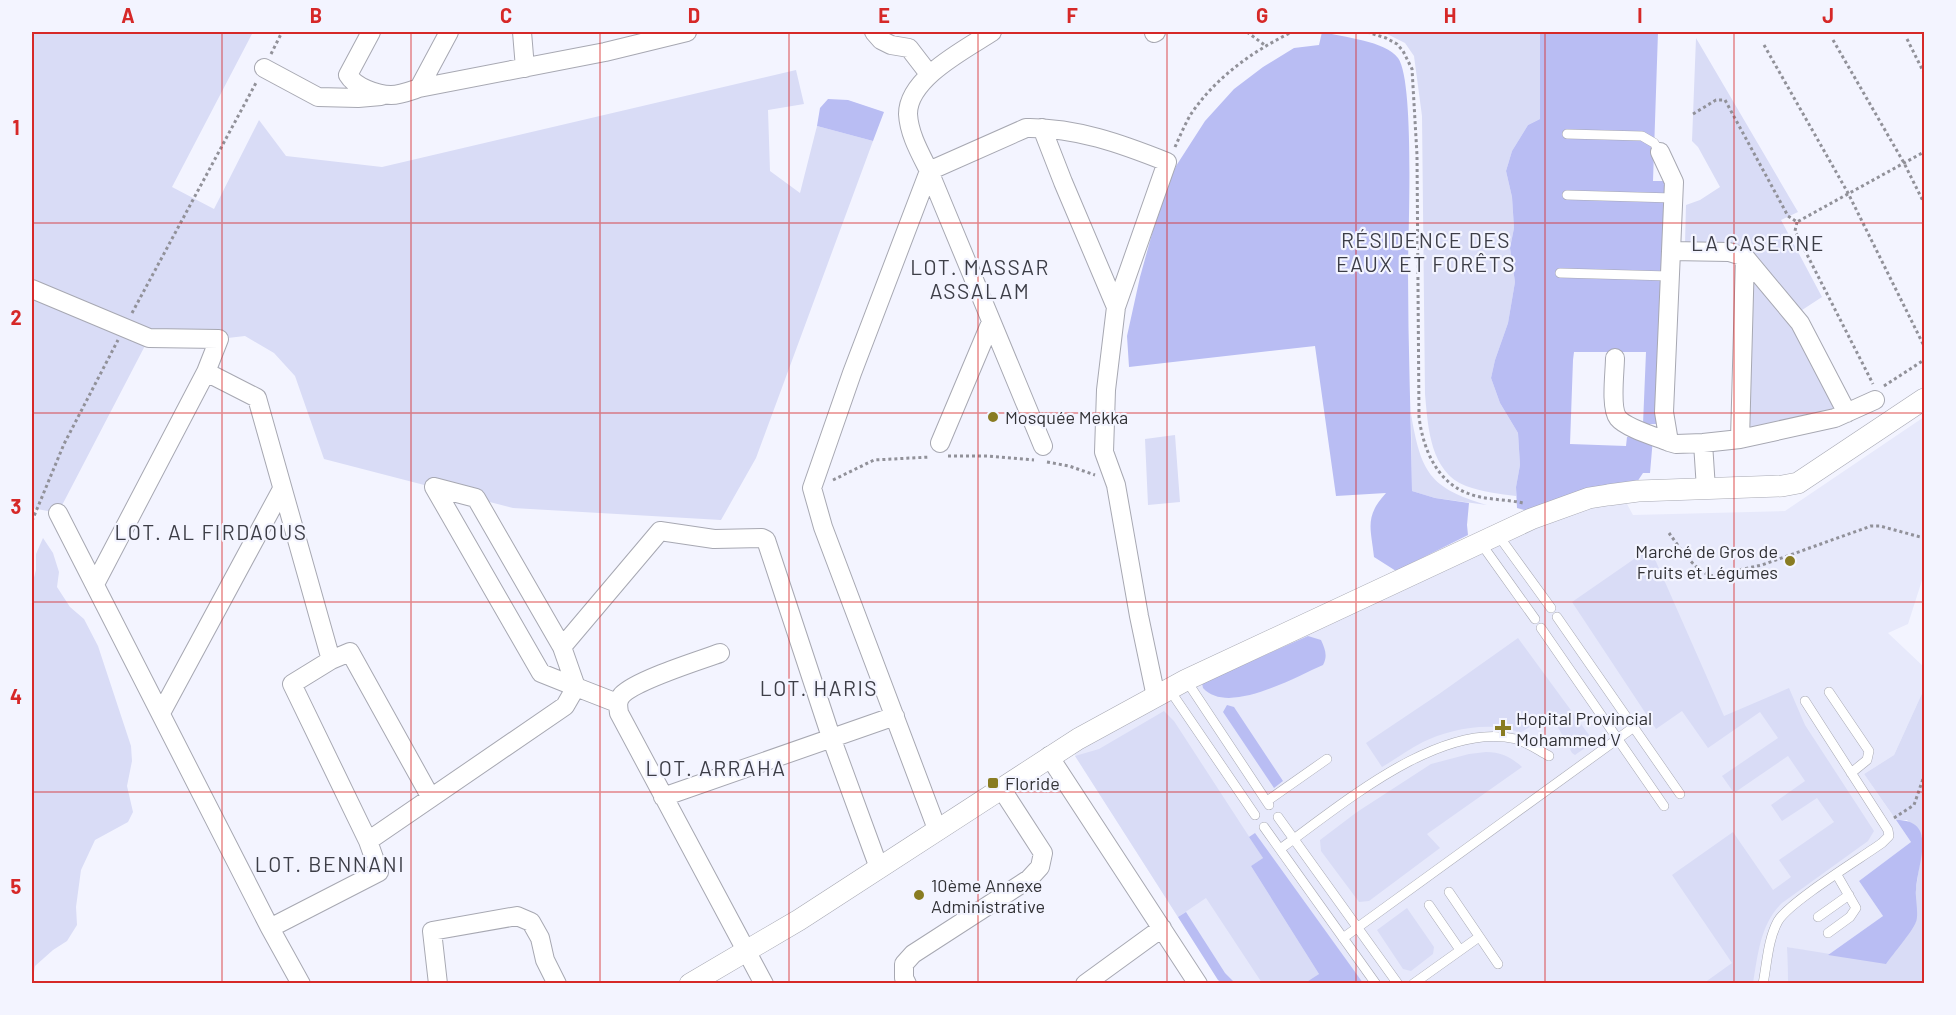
<svg xmlns="http://www.w3.org/2000/svg" width="1956" height="1015" viewBox="0 0 1956 1015" font-family="Barlow,sans-serif">
	<rect width="100%" height="100%" fill="#f3f4ff"/>
	<!-- built -->
	<path fill="#e7e9fb" d="M1924 417V574L1908 624 1888 633 1924 667V689L1894 755 1864 774 1911 842 1859 881 1883 916 1828 955 1787 947 1788 983H1222L1218 980 1068 744 1480 542 1621 493 1633 515 1785 511Z"/>
	<!-- green -->
	<path fill="#d9dcf6" d="M32 32H253L172 187 214 209 259 120 286 156 382 167 796 70 804 104 768 110 770 171 800 193 817 126 873 141 756 458 721 520 513 508 324 459 295 376 274 353 245 336 219 339 149 338 58 513 32 508Z
		M1383 32H1540V119L1528 125 1512 151 1506 171 1512 197 1514 228 1510 248 1515 282 1508 323 1495 360 1491 378 1500 403 1518 433 1520 465 1516 487V496C1500 494 1482 492 1466 486 1430 472 1428 427 1425 394L1422 116 1414 56 1405 43Z
		M1696 38 1798 212 1781 220 1822 297 1799 312 1750 251 1685 244 1686 205 1700 200 1720 187 1698 147 1692 141Z
		M1752 272 1797 329 1839 409 1746 432Z
		M1411 414C1421 472 1429 488 1487 505L1435 498 1412 491Z
		M1175 435 1180 502 1148 505 1145 439Z
		M43 538 53 553 59 572 57 587 70 607 84 619 98 646 131 746 132 761 127 786 133 812 128 822 95 840 81 870 76 907 77 925 67 941 53 950 35 966 32 984V585L36 570V554Z
		M1650 548 1724 716 1789 688 1805 725 1874 831 1868 841 1782 903C1760 924 1758 955 1753 983H1729L1727 981 1723 983H1704L1732 963 1672 875 1733 832 1773 890 1791 877 1779 860 1834 822 1817 798 1782 821 1771 805 1805 781 1788 756 1734 793 1722 776 1778 738 1760 712 1708 748 1682 711 1656 729 1572 602Z
		M1518 638 1592 739V743L1575 755 1572 753 1554 720 1550 716H1547L1520 733C1493 720 1449 729 1423 742 1409 749 1396 759 1382 767L1366 743 1439 694Z
		M1924 689V983H1788L1787 947 1885 963 1916 922V889L1923 838 1907 820H1896L1864 774 1894 755Z
		M1164 711 1174 721 1263 858 1251 866 1319 974 1305 983H1262L1206 898 1178 917 1075 756 1099 749Z
		M1486 752C1501 752 1511 757 1522 767L1427 834 1440 848 1369 901 1359 902 1321 851 1320 840 1357 812 1431 764 1469 754Z
		M1407 908 1434 947 1433 954 1411 971 1403 969 1377 930Z"/>
	<!-- forest -->
	<path fill="#b9bdf3" d="M1322 32C1342 37 1386 41 1398 58 1415 81 1408 235 1408 272 1408 345 1411 418 1412 491L1435 498 1469 503 1467 525 1468 535 1396 571 1374 557C1371 528 1364 517 1386 493L1336 496 1315 346 1129 367 1127 336 1140 277 1160 205 1176 166 1205 121 1234 89 1263 67 1294 48 1319 45Z
		M1540 32H1658L1653 181H1668L1659 424H1643L1646 352H1574L1573 360 1570 444 1626 446 1627 437 1653 438 1650 473H1643L1635 485 1528 511 1517 508 1516 487 1520 465 1518 433 1500 403 1491 378 1495 360 1508 323 1515 282 1510 248 1514 228 1512 197 1506 171 1512 151 1528 125 1540 119Z
		M828 99 848 100 884 112 873 141 817 126 820 108Z
		M1308 636 1321 640C1325 649 1328 656 1323 665 1295 677 1228 716 1203 688L1202 683Z
		M1227 705 1234 707 1283 781 1274 788 1223 712Z
		M1896 820C1939 820 1917 863 1916 890 1915 899 1919 913 1916 922 1912 932 1893 954 1886 964L1828 955 1883 916 1859 881 1911 842Z
		M1255 833 1363 983H1305L1319 974 1251 866 1263 858 1249 837Z
		M1186 912 1225 973 1235 983H1222L1218 980 1178 917Z"/>
	<g fill="none" stroke-linecap="round" stroke-linejoin="round">
		<!-- service casing -->
		<g stroke="#a7a8b2" stroke-width="10">
			<path id="service" d="M1567 134 1642 136 1654 143 1660 152
				M1567 195 1673 198
				M1560 273 1669 276
				M1498 535 1551 608
				M1480 542 1535 619
				M1557 617 1680 794
				M1541 628 1664 806
				M1186 680 1269 805
				M1169 689 1255 815
				M1829 692 1869 751 1867 760 1851 773
				M1267 801 1327 759
				M1278 817 1398 984
				M1264 827 1376 984
				M1280 849C1338 808 1439 720 1516 739 1528 743 1538 750 1549 756
				M1449 892 1498 964
				M1429 905 1460 950
				M1818 917 1849 895
				M1828 933 1850 917 1856 908 1837 875
				M1343 938 1634 727
				M1413 984 1479 937
				M1763 984C1767 963 1768 939 1778 921 1789 902 1861 858 1882 843L1889 836 1888 830 1805 701"/>
		</g>
		<!-- minor casing -->
		<g stroke="#a7a8b2" stroke-width="20">
			<path id="minor" d="M371 32 348 75C355 87 377 95 391 95 400 95 410 91 419 88L605 52 687 32
				M522 32 525 68
				M874 32 881 40 891 45 909 48 929 74
				M992 32C966 49 908 78 908 114 909 134 920 153 929 171L1043 446
				M1154 33 1156 32
				M264 68 318 97 358 98 381 96
				M419 88 449 32
				M1042 128 1063 182 1116 307
				M1660 152 1674 182 1664 412 1669 442 1676 444 1703 443 1740 439 1835 418 1875 400
				M1671 251 1729 252 1745 257 1800 323 1847 413
				M32 289 149 338 219 339 206 372 95 584
				M1615 358C1615 371 1610 408 1618 418 1626 428 1657 437 1669 442
				M206 372 257 398 331 660
				M1740 439 1745 257
				M940 443 991 322
				M1703 443 1706 489
				M434 487 476 498 562 647 576 687
				M434 487 541 673 576 687
				M58 513 270 928 301 984
				M562 647 660 531 714 539 762 538 766 540 831 737 879 868
				M720 653C698 661 636 680 622 695 617 701 618 706 619 713L764 984
				M161 713 282 489
				M1049 756 1198 984
				M663 797 895 716
				M937 829 823 527 812 488 852 373 929 171 1026 128C1075 127 1122 144 1167 162L1116 307 1106 390 1104 452 1116 485 1139 616 1156 697
				M368 841 292 684 331 660 350 652 431 798
				M270 928 379 872 368 841 565 706 576 687 617 703
				M438 984 432 931 517 916 531 922 540 938 545 960 557 984
				M907 984 904 978V964L913 954 1029 879 1040 867 1043 853 1001 788
				M1085 984 1162 928"/>
		</g>
		<!-- tertiary casing -->
		<g stroke="#a7a8b2" stroke-width="22">
			<path id="tertiary" d="M690 984 799 920 1078 739 1186 680 1531 519 1589 498 1608 495 1638 491 1782 486 1798 483 1924 399"/>
		</g>
		<!-- path -->
		<path stroke="#919199" stroke-width="3" stroke-dasharray="3 3" stroke-linecap="butt" d="M1247 32 1266 46
			M1367 32 1386 38 1397 44 1403 51 1412 69 1417 155 1419 417C1423 448 1436 481 1467 493 1483 500 1505 499 1523 503
			M1907 39 1924 73
			M1833 40 1904 163 1924 203
			M1764 45 1848 193 1924 346
			M271 54 282 32
			M1693 114 1716 100H1725L1788 216 1797 222 1924 152
			M1175 147C1180 136 1185 124 1191 114 1216 77 1253 51 1292 32
			M1797 222 1795 231 1873 384
			M132 313 257 81
			M1884 386 1924 360
			M948 456H987L1034 460
			M1047 462 1069 466 1095 475
			M833 480 874 460 930 457
			M32 521 64 444 118 340
			M1669 533C1680 548 1693 569 1711 576L1762 565 1871 526H1880L1924 538
			M1894 818 1914 805 1924 776"/>
		<!-- service -->
		<use href="#service" stroke="#fff" stroke-width="9"/>
		<!-- minor -->
		<use href="#minor" stroke="#fff" stroke-width="18"/>
		<!-- tertiary -->
		<use href="#tertiary" stroke="#fff" stroke-width="21"/>
	</g>
	<!-- grid -->
	<path fill="none" stroke="#d62828" stroke-width="1.5" stroke-opacity="0.55" d="M222 32V984M411 32V984M600 32V984M789 32V984M978 32V984M1167 32V984M1356 32V984M1545 32V984M1734 32V984M32 223H1924M32 413H1924M32 602H1924M32 792H1924"/>
	<!-- markers -->
	<g fill="#897c22" stroke="#f3f4ff" stroke-width="2">
		<circle cx="993" cy="417" r="6"/>
		<circle cx="1790" cy="561" r="6"/>
		<path d="M1500 719h6v6h6v6h-6v6h-6v-6h-6v-6h6z"/>
		<rect x="987" y="777" width="12" height="12" rx="3"/>
		<circle cx="919" cy="895" r="6"/>
	</g>
	<g text-anchor="middle" dominant-baseline="central" stroke-width="4.5" stroke-linejoin="round" paint-order="stroke">
		<!-- poi labels -->
		<g font-size="18" fill="#323236" stroke="#f3f4ff" text-anchor="start">
			<text x="1005" y="417">Mosquée Mekka</text>
			<text x="1778" y="551" text-anchor="end">Marché de Gros de<tspan x="1778" dy="21">Fruits et Légumes</tspan></text>
			<text x="1516" y="718">Hopital Provincial<tspan x="1516" dy="21">Mohammed V</tspan></text>
			<text x="1005" y="783">Floride</text>
			<text x="931" y="885">10ème Annexe<tspan x="931" dy="21">Administrative</tspan></text>
		</g>
		<!-- quarter labels -->
		<g font-size="21" letter-spacing="1.5" fill="#3d3e47" stroke="#f3f4ff">
			<text x="1426" y="239">RÉSIDENCE DES<tspan x="1426" dy="24">EAUX ET FORÊTS</tspan></text>
			<text x="1758" y="242">LA CASERNE</text>
			<text x="980" y="266">LOT. MASSAR<tspan x="980" dy="24">ASSALAM</tspan></text>
			<text x="211" y="531">LOT. AL FIRDAOUS</text>
			<text x="819" y="687">LOT. HARIS</text>
			<text x="716" y="767">LOT. ARRAHA</text>
			<text x="330" y="863">LOT. BENNANI</text>
		</g>
	</g>
	<!-- border -->
	<rect width="1956" height="1015" fill="none" stroke="#f3f4ff" stroke-width="66"/>
	<rect x="33" y="33" width="1890" height="949" fill="none" stroke="#d62828" stroke-width="2"/>
	<g font-size="20" text-anchor="middle" font-weight="bold" fill="#d62828">
		<text x="128" y="23">A</text>
		<text x="316" y="23">B</text>
		<text x="506" y="23">C</text>
		<text x="694" y="23">D</text>
		<text x="884" y="23">E</text>
		<text x="1072" y="23">F</text>
		<text x="1262" y="23">G</text>
		<text x="1450" y="23">H</text>
		<text x="1640" y="23">I</text>
		<text x="1828" y="23">J</text>
		<text x="16" y="135">1</text>
		<text x="16" y="325">2</text>
		<text x="16" y="514">3</text>
		<text x="16" y="704">4</text>
		<text x="16" y="894">5</text>
	</g>
</svg>
